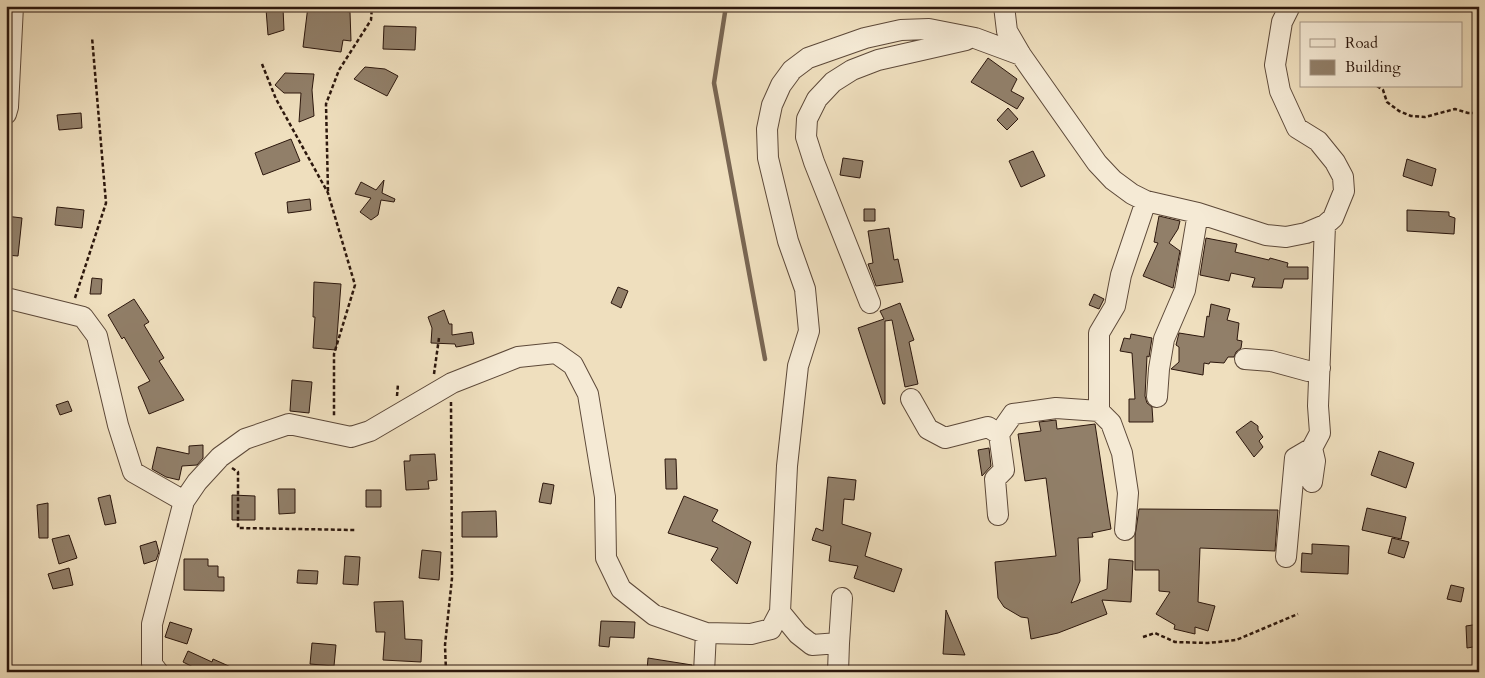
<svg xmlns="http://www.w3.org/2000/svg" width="1485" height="678" viewBox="0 0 1485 678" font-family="Cardo,serif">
	<rect width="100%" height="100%" fill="#efdfbe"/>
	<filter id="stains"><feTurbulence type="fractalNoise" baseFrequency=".004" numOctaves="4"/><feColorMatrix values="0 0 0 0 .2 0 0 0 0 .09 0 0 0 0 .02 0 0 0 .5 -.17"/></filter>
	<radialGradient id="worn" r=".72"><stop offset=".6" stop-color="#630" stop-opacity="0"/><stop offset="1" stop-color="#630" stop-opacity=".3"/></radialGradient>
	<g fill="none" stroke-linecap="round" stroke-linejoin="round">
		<!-- stream -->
		<path stroke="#796653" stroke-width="4.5" d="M726 6 714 83 765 359"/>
	</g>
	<!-- building -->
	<path fill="#917f69" stroke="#2c170d" d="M308 6 350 12 351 41 343 40 341 52 303 47Z
		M283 8 284 30 268 35 266 9Z
		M384 26 416 27 415 50 383 49Z
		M988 58 1017 79 1011 91 1024 98 1017 109 971 82Z
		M365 67 385 69 398 76 387 96 354 79Z
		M285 73 314 74 312 90 314 116 299 122 301 93H284L275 85Z
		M1008 108 1018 119 1007 130 997 120Z
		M81 113 82 128 59 130 57 115Z
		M291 139 300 161 263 175 255 153Z
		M1033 151 1045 176 1021 187 1009 161Z
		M843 158 863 161 860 178 840 175Z
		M1407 159 1436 169 1432 186 1403 176Z
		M384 180 382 193 395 199 394 202 381 200 378 215 371 220 360 212 371 198 355 194 361 182 376 190Z
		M310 199 311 210 288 213 287 202Z
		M57 207 84 210 82 228 55 225Z
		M864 209H875V221H864Z
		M1407 210 1449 212V216L1455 218 1454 234 1407 231Z
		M6 216 22 218 18 256 6 255Z
		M1159 216 1180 221 1178 229 1169 243 1180 251 1173 288 1143 276 1158 243 1154 242Z
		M889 228 894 260 898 259 903 282 876 286 868 264 873 263 868 231Z
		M1206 238 1237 244 1235 252 1269 260 1270 258 1288 263 1287 267H1308V279H1284L1282 288 1252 287 1255 278 1231 273 1229 281 1200 275Z
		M92 278 102 279 101 294H90Z
		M314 282 341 284 336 350 313 348 315 317H313Z
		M618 287 628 291 621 308 611 303Z
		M1094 294 1104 299 1099 309 1089 305Z
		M134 299 149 322 144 325 164 358 159 361 184 400 149 414 138 387 150 381 124 337 122 339 108 315Z
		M900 303 914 340 909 342 918 384 905 387 892 320 885 321V404H883L858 328 884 319 880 311Z
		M1211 304 1230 309 1227 320 1239 323 1237 340 1242 341 1241 348 1236 352 1234 357H1228L1224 363 1210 362 1209 364 1204 363 1203 375 1171 369 1179 362V347L1176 345 1179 333 1204 337 1207 316 1209 317Z
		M444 310 449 324H452V335L472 332 474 344 456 347 455 344 431 343 432 328 428 317Z
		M1131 334 1152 338 1149 357 1147 356 1145 396 1147 403 1152 407 1153 422H1129V399H1135L1132 353 1120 351 1124 338 1130 339Z
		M292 380 312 382 309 413 290 411Z
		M68 401 72 411 60 415 56 405Z
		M1056 420 1057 429 1095 424 1111 529 1092 533 1093 537 1078 538 1080 581 1071 603 1107 589 1109 559 1133 561 1131 602 1102 600 1107 614 1058 633 1031 639 1028 618 1021 617 1004 607 998 598 995 562 1056 556 1046 478 1025 481 1018 434 1041 431 1039 422Z
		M1251 421 1258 426V430L1263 437 1259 441 1263 447 1254 457 1236 432Z
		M203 445V458L197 465 182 466 179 480 166 477 152 469 157 447 189 454V446Z
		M989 448 991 466 982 476 978 450Z
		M1379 451 1414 463 1406 488 1371 475Z
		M435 454 437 480 428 481 429 489 406 490 404 461H410V455Z
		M665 459H676L677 489H666Z
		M828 477 856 480 854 500 844 499 842 524 871 533 865 556 902 569 894 592 854 578 858 566 829 561 831 546 812 540 816 528 823 531Z
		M543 483 554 485 551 504 539 502Z
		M278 489H295V513L279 514Z
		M366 490H381V507H366Z
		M110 495 116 523 105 525 98 498Z
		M232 495 255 496V520H232Z
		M684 496 718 510 712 521 751 542 737 584 711 560 718 548 668 533Z
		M48 503V538H39L37 505Z
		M1367 508 1406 517 1401 539 1362 530Z
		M1139 509 1278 510 1275 551 1200 548 1198 602 1215 606 1208 631 1195 627V634L1174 629 1175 625 1156 614 1170 592 1159 591V570H1135V536Z
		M496 511 497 537H462V512Z
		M69 535 77 558 59 564 52 539Z
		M1392 538 1409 542 1404 558 1388 553Z
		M156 541 159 552 156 560 144 564 140 546Z
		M1312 544 1349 546 1348 574 1301 572 1302 553 1312 554Z
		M422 550 441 552 439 580 419 578Z
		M345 556 360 557 358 585 343 584Z
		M184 559H208V566H218V577H224V591L184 590Z
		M69 568 73 585 53 589 48 574Z
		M298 570 318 571 317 584 297 583Z
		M1451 585 1464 588 1461 602 1447 599Z
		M403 601 405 639 422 640 421 662 383 660 385 632H376L374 602Z
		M946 610 965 655 943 654Z
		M601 621 635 622 634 638 610 637 609 647 599 646Z
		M170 622 192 629 187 644 165 637Z
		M1479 624V646L1467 648 1466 626Z
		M312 643 336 645 334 666 310 664Z
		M188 651 212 662 213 659 242 672H203L183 662Z
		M648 658 692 665V672L647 671Z"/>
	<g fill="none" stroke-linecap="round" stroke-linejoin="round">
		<!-- minor casing -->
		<g stroke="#5d4939" stroke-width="22">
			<path id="minor" d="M1004 6 1007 31 1021 55 1097 163 1113 180 1132 194 1146 201 1198 213 1266 235 1286 237 1306 233 1325 225 1333 218 1344 191 1343 177 1335 162 1318 141 1297 128 1280 91 1275 65 1282 22 1290 6
				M6 114 8 107 13 6
				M6 298 83 317 97 336 118 425 133 472 184 501
				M870 303 814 162 806 137 807 119 817 99 833 82 852 70 878 60 966 40
				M1245 359 1271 361 1308 371 1320 368
				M1157 397 1159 369 1164 339 1185 290 1198 213
				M911 399 928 429 945 438 988 427 999 434 1004 470 995 479 998 515
				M999 434 1013 414 1056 408 1099 411
				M1312 448 1315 461 1312 482
				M1125 530 1128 493 1122 453 1111 423 1099 411V333L1115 306 1121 275 1146 201
				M1286 557 1295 458 1312 448 1320 433 1318 406 1325 225
				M780 612 798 634 812 645 839 643 838 672
				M839 643 842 598
				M158 672 152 664V624L184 501 197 482 220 457 245 439 289 424 351 437 370 431 452 383 518 357 556 353 573 365 588 394 605 497 606 558 621 589 654 615 706 633 751 634 771 629 780 612 787 466 798 366 809 331 805 289 788 241 768 158 767 129 772 105 781 85 792 70 808 58 865 38 901 30 929 29 975 38 1021 55
				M704 672 706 633"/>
		</g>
		<!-- path -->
		<path stroke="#2c170d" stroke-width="2.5" stroke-dasharray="4 2.5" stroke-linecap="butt" d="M262 64 276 99 328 193 355 285 334 354V417
			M1377 86 1383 90 1387 102 1399 111 1411 116 1425 117 1455 109 1468 113H1479
			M328 191 326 104 339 70 371 20 372 6
			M75 298 106 203 92 37
			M434 374 439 338
			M397 396 398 384
			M232 468 238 472V528L355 530
			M1143 637 1155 633 1175 642 1208 643 1236 640 1298 614
			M446 672 445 645 452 578 451 402"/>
		<!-- minor -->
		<use href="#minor" stroke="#f5ead5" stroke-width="20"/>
	</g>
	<!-- margin -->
	<rect width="1485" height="678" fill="none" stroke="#efdfbe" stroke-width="25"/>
	<rect x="8" y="8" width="1470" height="663" fill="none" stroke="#2c170d" stroke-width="2.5"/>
	<rect x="12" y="12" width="1460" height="653" fill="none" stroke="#2c170d"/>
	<!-- legend -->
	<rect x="1300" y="22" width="162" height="65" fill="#f5ead5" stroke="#a59685"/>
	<rect x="1310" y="39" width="25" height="8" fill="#f5ead5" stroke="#a59685"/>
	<text x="1345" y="48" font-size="15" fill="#2c170d">Road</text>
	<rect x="1310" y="60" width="25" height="15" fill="#917f69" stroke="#a59685"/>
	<text x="1345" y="72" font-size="15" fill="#2c170d">Building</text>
	<rect width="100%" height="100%" filter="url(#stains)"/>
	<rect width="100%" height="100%" fill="url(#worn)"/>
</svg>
